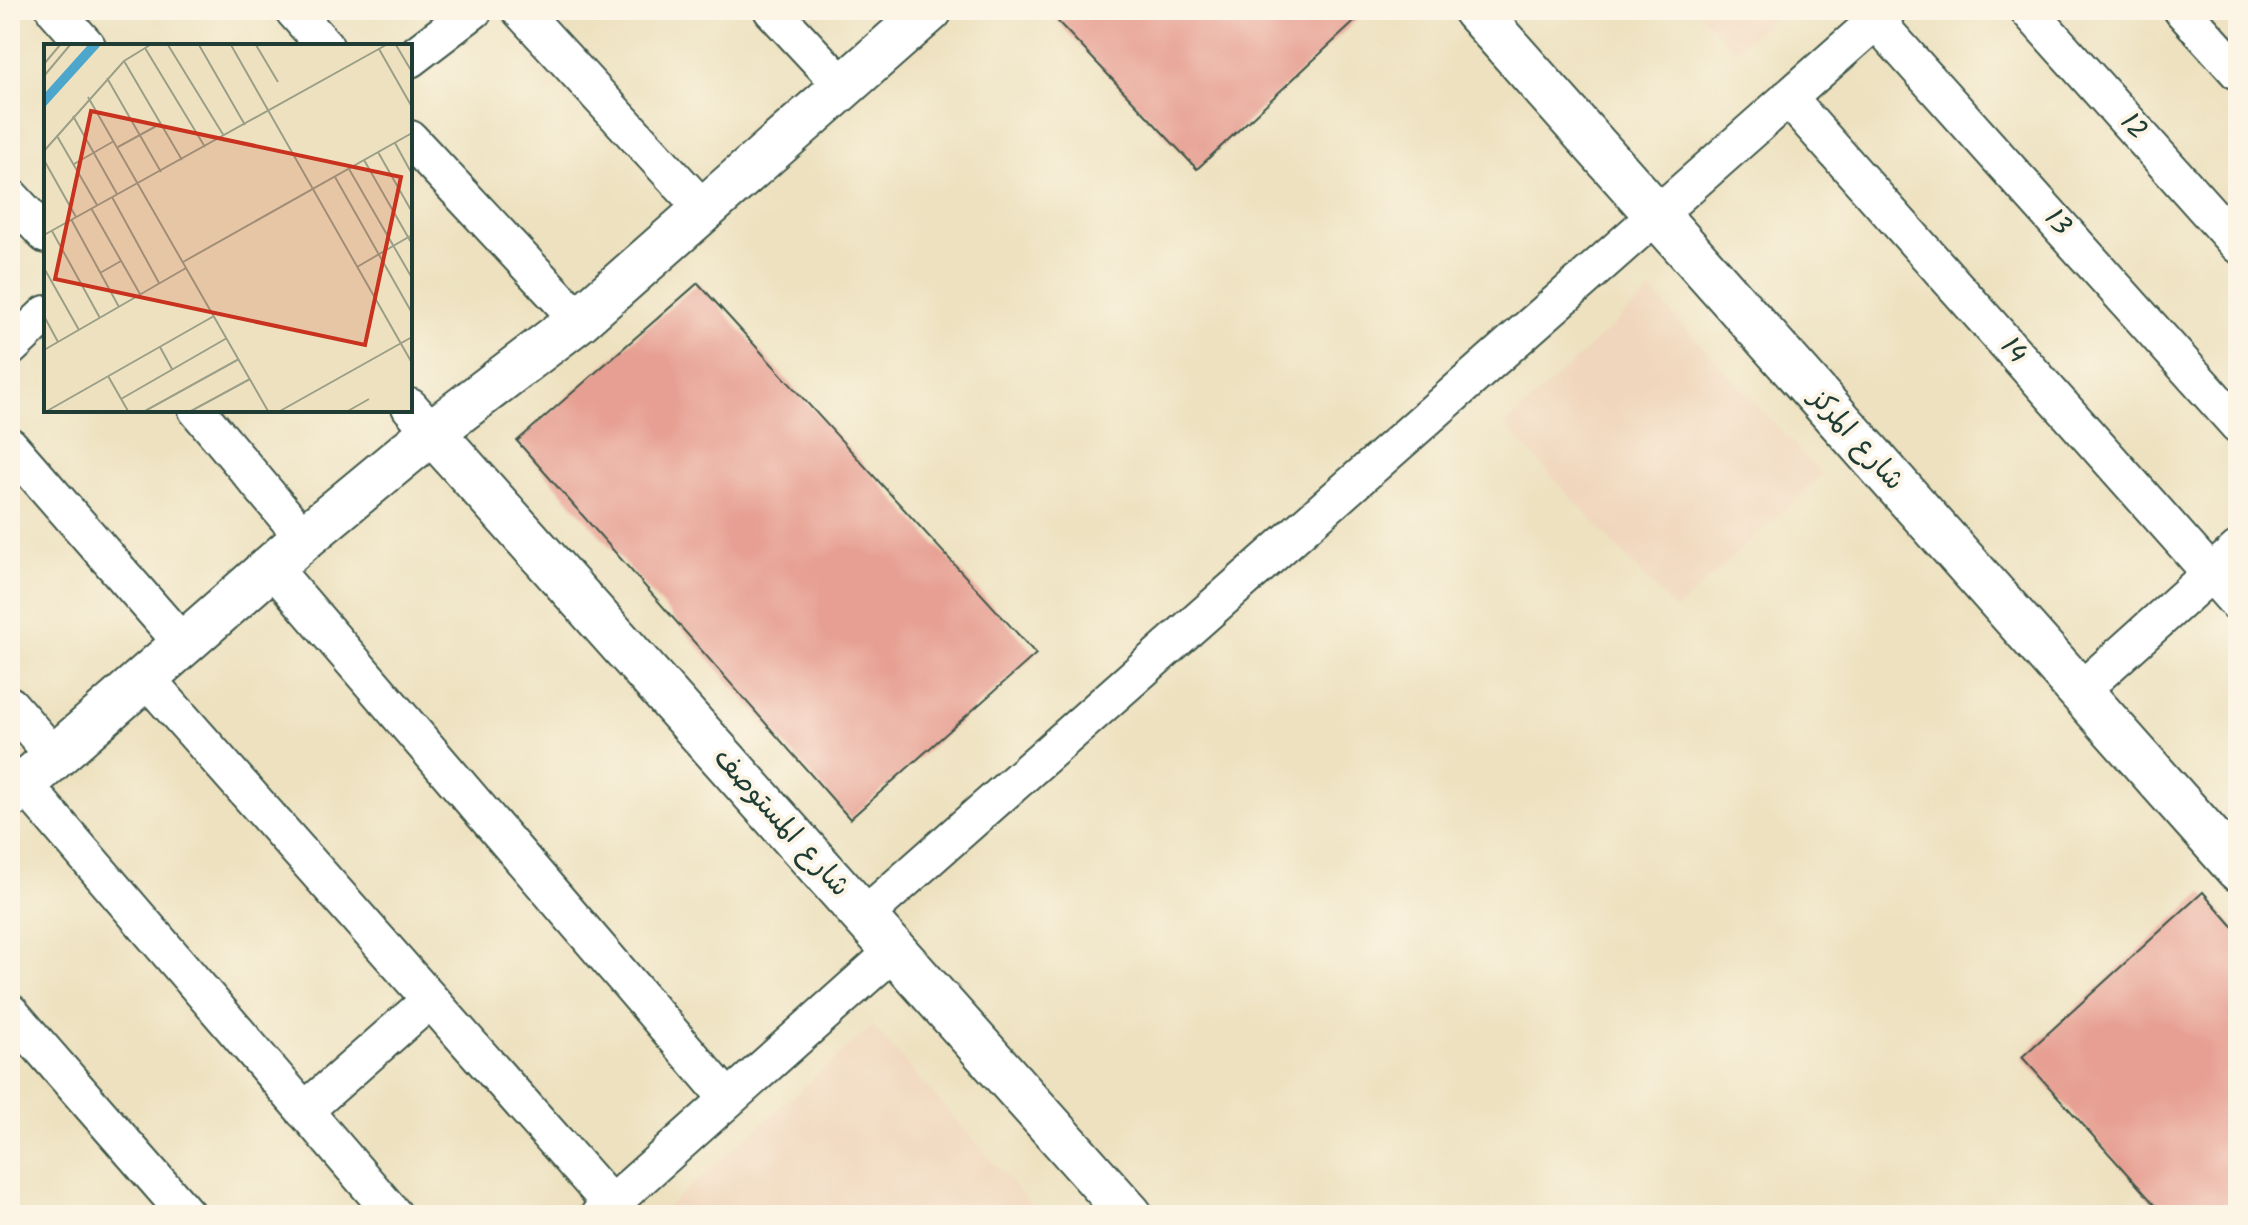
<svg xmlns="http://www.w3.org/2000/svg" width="2248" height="1225" viewBox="0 0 2248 1225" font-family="Kalam,'Playpen Sans Arabic',sans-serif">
	<rect width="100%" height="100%" fill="#fcf5e5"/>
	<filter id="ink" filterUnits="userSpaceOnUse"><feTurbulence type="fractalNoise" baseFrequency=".0125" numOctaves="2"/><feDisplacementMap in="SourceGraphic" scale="16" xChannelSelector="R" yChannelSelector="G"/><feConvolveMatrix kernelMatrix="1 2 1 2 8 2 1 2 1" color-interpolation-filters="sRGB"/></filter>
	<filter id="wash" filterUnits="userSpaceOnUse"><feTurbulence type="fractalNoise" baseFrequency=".006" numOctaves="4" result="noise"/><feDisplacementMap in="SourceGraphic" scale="32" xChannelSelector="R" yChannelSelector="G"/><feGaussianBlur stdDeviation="1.8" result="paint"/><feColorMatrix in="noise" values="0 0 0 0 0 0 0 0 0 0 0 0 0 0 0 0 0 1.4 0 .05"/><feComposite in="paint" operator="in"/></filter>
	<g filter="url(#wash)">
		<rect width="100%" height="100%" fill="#ede1bf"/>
		<!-- built -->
		<path fill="#f0d6bc" d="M1697 10H1781L1734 52Z
			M1651 291 1822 475 1675 610 1505 425Z
			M873 1026 1040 1215H658Z"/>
		<g id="blocks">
			<!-- building -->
			<path fill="#e69f92" d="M1047 10H1367L1197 169Z
				M698 283 1036 654 850 819 517 441Z
				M2203 892 2238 932V1215H2164L2022 1057Z"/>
		</g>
	</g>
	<g filter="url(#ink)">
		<use href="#blocks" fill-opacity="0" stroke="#3e5649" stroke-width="2"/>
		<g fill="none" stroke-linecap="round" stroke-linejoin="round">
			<!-- minor casing -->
			<g stroke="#3e5649" stroke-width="40">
				<path id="minor" d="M55 10 87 46
					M293 10 325 46
					M520 10 704 210
					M772 10 843 86
					M2028 10 2238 245
					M2182 10 2238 72
					M1876 21 2238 425
					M410 59 474 10
					M1788 98 2238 604
					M410 139 579 320
					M10 196 46 235
					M10 348 46 314
					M410 407 432 432
					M197 410 304 538
					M10 446 183 644
					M272 567 728 1099
					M146 678 611 1204
					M2080 691 2238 549
					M10 705 55 757
					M24 784 394 1215
					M864 916 1888 10
					M10 1012 187 1215
					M304 1111 430 1000
					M599 1215 894 951"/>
			</g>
			<!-- tertiary casing -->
			<g stroke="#3e5649" stroke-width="48">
				<path id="tertiary" d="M1475 10 2238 869
					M432 432 1130 1215
					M10 796 304 538 432 432 579 320 930 10"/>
			</g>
			<!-- minor -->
			<use href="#minor" stroke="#fff" stroke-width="36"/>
			<!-- tertiary -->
			<use href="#tertiary" stroke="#fff" stroke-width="44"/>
		</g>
	</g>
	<g text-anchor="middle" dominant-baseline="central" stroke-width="8" stroke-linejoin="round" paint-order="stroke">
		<!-- street labels -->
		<g font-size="28" fill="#1f3d34" stroke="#fcf5e5">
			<text transform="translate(2133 127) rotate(48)">12</text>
			<text transform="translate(2057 223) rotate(48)">13</text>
			<text transform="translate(2013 351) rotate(48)">14</text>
			<text transform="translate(1856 440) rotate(48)">شارع المركز</text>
			<text transform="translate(781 823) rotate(48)">شارع المستوصف</text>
		</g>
	</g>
	<!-- overview -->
	<g transform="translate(44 44)">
		<rect width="368" height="368" fill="#ede1bf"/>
		<path d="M44 1H57L0 64V50Z" fill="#4da6cb"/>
		<path fill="none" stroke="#9b9f87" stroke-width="2" d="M124 1 180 92M155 1 201 81M187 1 368 319M212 1 234 38M352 1 368 28M101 4 161 103M335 5 368 63M80 17 138 116M0 20 16 1M0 32 26 1M63 34 117 128M44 53 224 367M29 72 73 150M13 92 53 161M351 99 368 130M74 103 116 80M0 107 80 17 106 1M334 108 368 168M0 116 32 173M320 116 368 200M30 120 70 97M305 125 368 234M291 133 368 269M68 153 115 239M47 164 96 250M27 175 75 263M8 187 56 274M0 191 342 1M139 218 368 89M313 223 368 191M0 224 35 286M56 229 77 217M0 272 14 298M116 303 128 325M0 306 142 224M64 332 84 367M77 355 183 294M3 367 170 272M101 367 195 315M147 367 206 335M236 367 368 293M304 367 325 355"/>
		<path fill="#c8321e" fill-opacity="0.15" stroke="#c8321e" stroke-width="4" d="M47 67 357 133 321 301 11 235Z"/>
		<rect width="368" height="368" fill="none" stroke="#1f3d34" stroke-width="4"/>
	</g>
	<!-- margin -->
	<rect width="2248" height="1225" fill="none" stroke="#fcf5e5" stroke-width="40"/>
</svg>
